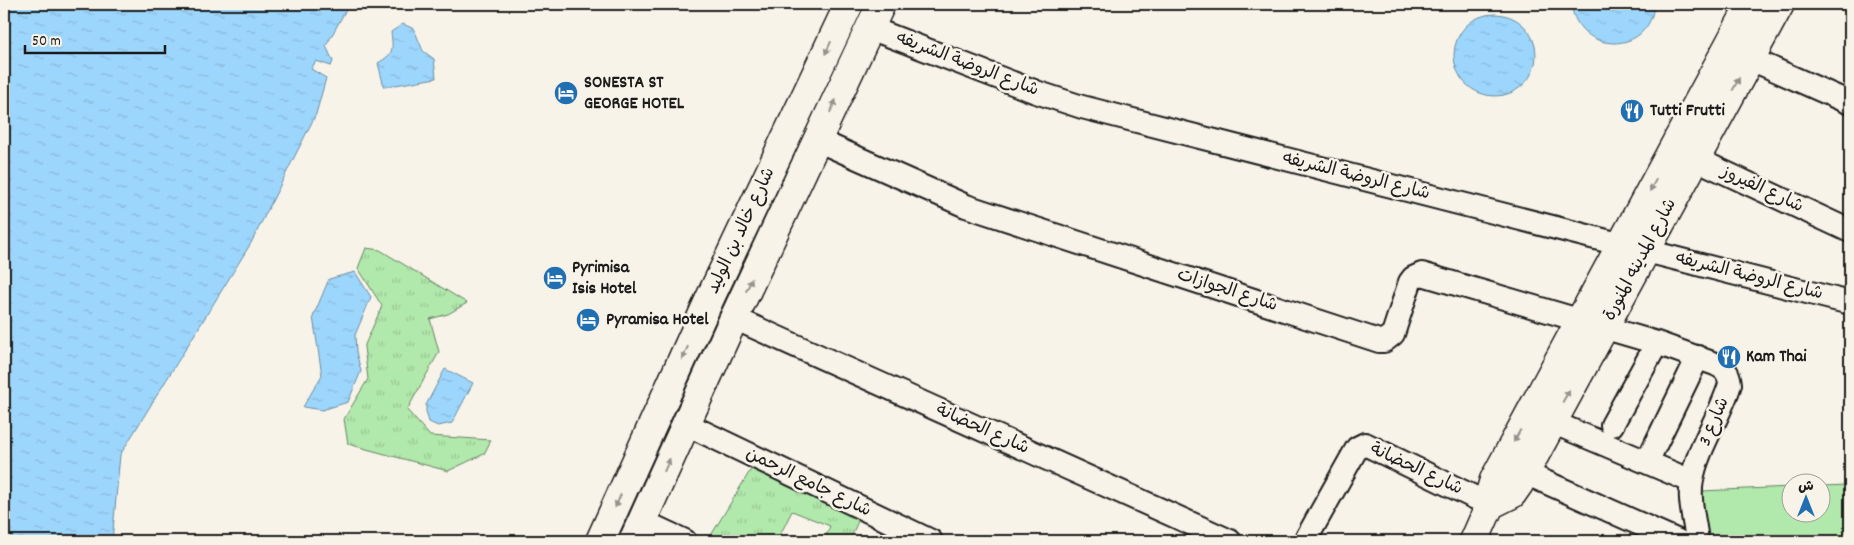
<svg xmlns="http://www.w3.org/2000/svg" width="1854" height="545" viewBox="0 0 1854 545" font-family="Dekko,'Playpen Sans Arabic',sans-serif">
	<defs>
		<pattern id="park-tufts" width="24" height="20" patternUnits="userSpaceOnUse" patternTransform="scale(1.25)"><rect width="24" height="20" fill="#b1e8ab"/><path d="M3 7l-1-3M5 7V3M7 7l1-3M15 17l-1-3M17 17v-4M19 17l1-3" fill="none" stroke="#98c693"/></pattern>
		<pattern id="water-ripples" width="26" height="14" patternUnits="userSpaceOnUse" patternTransform="scale(1.25)"><rect width="26" height="14" fill="#9dd6fd"/><path d="M2 4q2-2 4 0t4 0M15 11q2-2 4 0t4 0" fill="none" stroke="#87b7d8"/></pattern>
	</defs>
	<rect width="100%" height="100%" fill="#f7f3e8"/>
	<filter id="ink" filterUnits="userSpaceOnUse"><feTurbulence type="fractalNoise" baseFrequency=".02" numOctaves="2"/><feDisplacementMap in="SourceGraphic" scale="10" xChannelSelector="R" yChannelSelector="G"/><feConvolveMatrix kernelMatrix="1 2 1 2 8 2 1 2 1" color-interpolation-filters="sRGB"/></filter>
	<g filter="url(#ink)">
		<!-- grass -->
		<path fill="#b1e8ab" stroke="#668264" d="M1850 485V541H1686L1679 492 1791 487 1792 512H1822V486Z"/>
		<!-- park -->
		<path fill="url(#park-tufts)" stroke="#668264" d="M366 248 380 250 467 303 448 314 430 319 439 352 407 410 430 436 491 440 484 454 448 471 348 444 344 419 368 379 364 347 382 306 358 268Z
			M753 466 860 517 849 541H824L830 526 792 511 777 541H718L710 537Z"/>
		<!-- water -->
		<path fill="url(#water-ripples)" stroke="#698ca3" d="M4 4H349L326 46 333 61 331 66 316 61 311 69 326 78 316 114 251 243 120 455 112 541H4Z
			M1571 4H1654C1651 56 1578 56 1571 4Z
			M1454 55a41 41 0 1 1 82 0a41 41 0 1 1-82 0Z
			M403 24 414 29 423 51 434 59 436 78 384 87 378 63C394 54 393 50 391 32Z
			M355 272 371 297 355 335 356 352 361 371 348 402 322 410 303 407 322 375 313 317 329 279Z
			M445 369 473 383 452 423 438 426 429 422 426 411V405Z"/>
		<g fill="none" stroke-linecap="round" stroke-linejoin="round">
			<!-- street casing -->
			<g stroke="#1c1c1c" stroke-width="26">
				<path id="street" d="M870 28 1036 92 1082 107 1850 303
					M1735 52 1850 103
					M817 140 966 206 1379 341H1384L1393 334 1410 282 1413 278 1422 274 1657 343 1715 364C1725 368 1729 373 1730 384 1721 415 1697 449 1692 480 1688 500 1695 522 1697 541
					M1681 152 1850 231
					M734 318 1230 541
					M1552 422 1691 481
					M686 424 931 541
					M1612 425 1657 343
					M1647 462 1698 357
					M1525 473 1678 541
					M642 521 685 541
					M1305 541 1357 448 1365 444 1490 505"/>
			</g>
			<!-- secondary casing -->
			<g stroke="#1c1c1c" stroke-width="31">
				<path id="secondary" d="M1490 505 1512 494 1519 484 1780 4
					M1474 541 1490 505V493L1494 480 1751 4"/>
			</g>
			<!-- primary casing -->
			<g stroke="#1c1c1c" stroke-width="31">
				<path id="primary" d="M600 541 711 296 849 4
					M633 541 734 318 881 4"/>
			</g>
			<!-- street -->
			<use href="#street" stroke="#f7f3e8" stroke-width="22"/>
			<!-- secondary -->
			<use href="#secondary" stroke="#f7f3e8" stroke-width="28"/>
			<!-- primary -->
			<use href="#primary" stroke="#f7f3e8" stroke-width="28"/>
		</g>
		<!-- one-way arrows -->
		<defs><path id="oneway-solid" d="M-6-.8H1V-3.2L6.5 0L1 3.2V.8H-6Z" transform="scale(1.25)"/></defs>
		<g fill="#94928c">
			<use href="#oneway-solid" transform="translate(828 48) rotate(115)"/>
			<use href="#oneway-solid" transform="translate(1736 84) rotate(-62)"/>
			<use href="#oneway-solid" transform="translate(833 106) rotate(-65)"/>
			<use href="#oneway-solid" transform="translate(1653 185) rotate(118)"/>
			<use href="#oneway-solid" transform="translate(749 285) rotate(-65)"/>
			<use href="#oneway-solid" transform="translate(685 353) rotate(114)"/>
			<use href="#oneway-solid" transform="translate(1566 396) rotate(-61)"/>
			<use href="#oneway-solid" transform="translate(1517 436) rotate(119)"/>
			<use href="#oneway-solid" transform="translate(667 465) rotate(-66)"/>
			<use href="#oneway-solid" transform="translate(618 501) rotate(114)"/>
		</g>
	</g>
	<!-- icons -->
	<defs>
		<g id="hotel-disc" transform="scale(1.25)"><circle r="9.5" fill="#1f6fb2" stroke="#f7f3e8"/><path d="M-6-4.5h1.5V1H6V5H4.5V3h-9V5H-6ZM-4 0a1.8 1.8 0 1 1 3.6 0ZM.5 0V-2.5h3Q6-2.5 6 0Z" fill="#fff"/></g>
		<g id="restaurant-disc" transform="scale(1.25)"><circle r="9.5" fill="#1f6fb2" stroke="#f7f3e8"/><path d="M-5-6h1v4h1v-4h1v4h1v-4h1v5L-1.5 .5V6h-2V.5L-5-1ZM5-6V6H3V1.5H1.5Q1.5-4 5-6Z" fill="#fff"/></g>
	</defs>
	<g fill-rule="evenodd">
		<use href="#hotel-disc" x="566" y="93"/>
		<use href="#restaurant-disc" x="1632" y="111"/>
		<use href="#hotel-disc" x="555" y="278"/>
		<use href="#hotel-disc" x="588" y="320"/>
		<use href="#restaurant-disc" x="1729" y="357"/>
	</g>
	<g text-anchor="middle" dominant-baseline="central" stroke-width="5" stroke-linejoin="round" paint-order="stroke">
		<!-- street labels -->
		<g font-size="18" fill="#1c1c1c" stroke="#f7f3e8">
			<text transform="translate(967 65) rotate(21)">شارع الروضة الشريفه</text>
			<text transform="translate(1356 177) rotate(14)">شارع الروضة الشريفه</text>
			<text transform="translate(1762 190) rotate(25)">شارع الفيروز</text>
			<text transform="translate(742 231) rotate(-65)">شارع خالد بن الوليد</text>
			<text transform="translate(1641 260) rotate(-62)">شارع المدينه المنورة</text>
			<text transform="translate(1749 277) rotate(14)">شارع الروضة الشريفه</text>
			<text transform="translate(1227 291) rotate(18)">شارع الجوازات</text>
			<text transform="translate(1715 422) rotate(-67)">شارع 3</text>
			<text transform="translate(982 430) rotate(24)">شارع الحضانة</text>
			<text transform="translate(1416 470) rotate(25)">شارع الحضانة</text>
			<text transform="translate(808 483) rotate(26)">شارع جامع الرحمن</text>
		</g>
		<!-- poi labels -->
		<g font-size="18" font-weight="bold" fill="#1c1c1c" stroke="#f7f3e8" text-anchor="start">
			<text x="584" y="83">SONESTA ST<tspan x="584" dy="21">GEORGE HOTEL</tspan></text>
			<text x="1650" y="111">Tutti Frutti</text>
			<text x="572" y="268">Pyrimisa<tspan x="572" dy="21">Isis Hotel</tspan></text>
			<text x="606" y="320">Pyramisa Hotel</text>
			<text x="1746" y="357">Kam Thai</text>
		</g>
	</g>
	<!-- margin -->
	<rect width="1854" height="545" fill="none" stroke="#f7f3e8" stroke-width="20"/>
	<rect x="10" y="10" width="1834" height="525" fill="none" stroke="#1c1c1c" stroke-width="2" filter="url(#ink)"/>
	<!-- north arrow -->
	<g transform="translate(1806 498)"><circle r="24" fill="#f7f3e8" stroke="#9f9d96"/>
	<path d="M0-4L9 19L0 12L-9 19Z" fill="#1f6fb2"/>
	<text y="-8" font-size="14" font-weight="bold" text-anchor="middle" fill="#1c1c1c">ش</text>
	</g>
	<!-- scale -->
	<path d="M25 45v8h140v-8" fill="none" stroke="#1c1c1c" stroke-width="2.5"/>
	<text x="32" y="45" font-size="15" fill="#1c1c1c" stroke="#f7f3e8" stroke-width="4" paint-order="stroke">50 m</text>
</svg>
